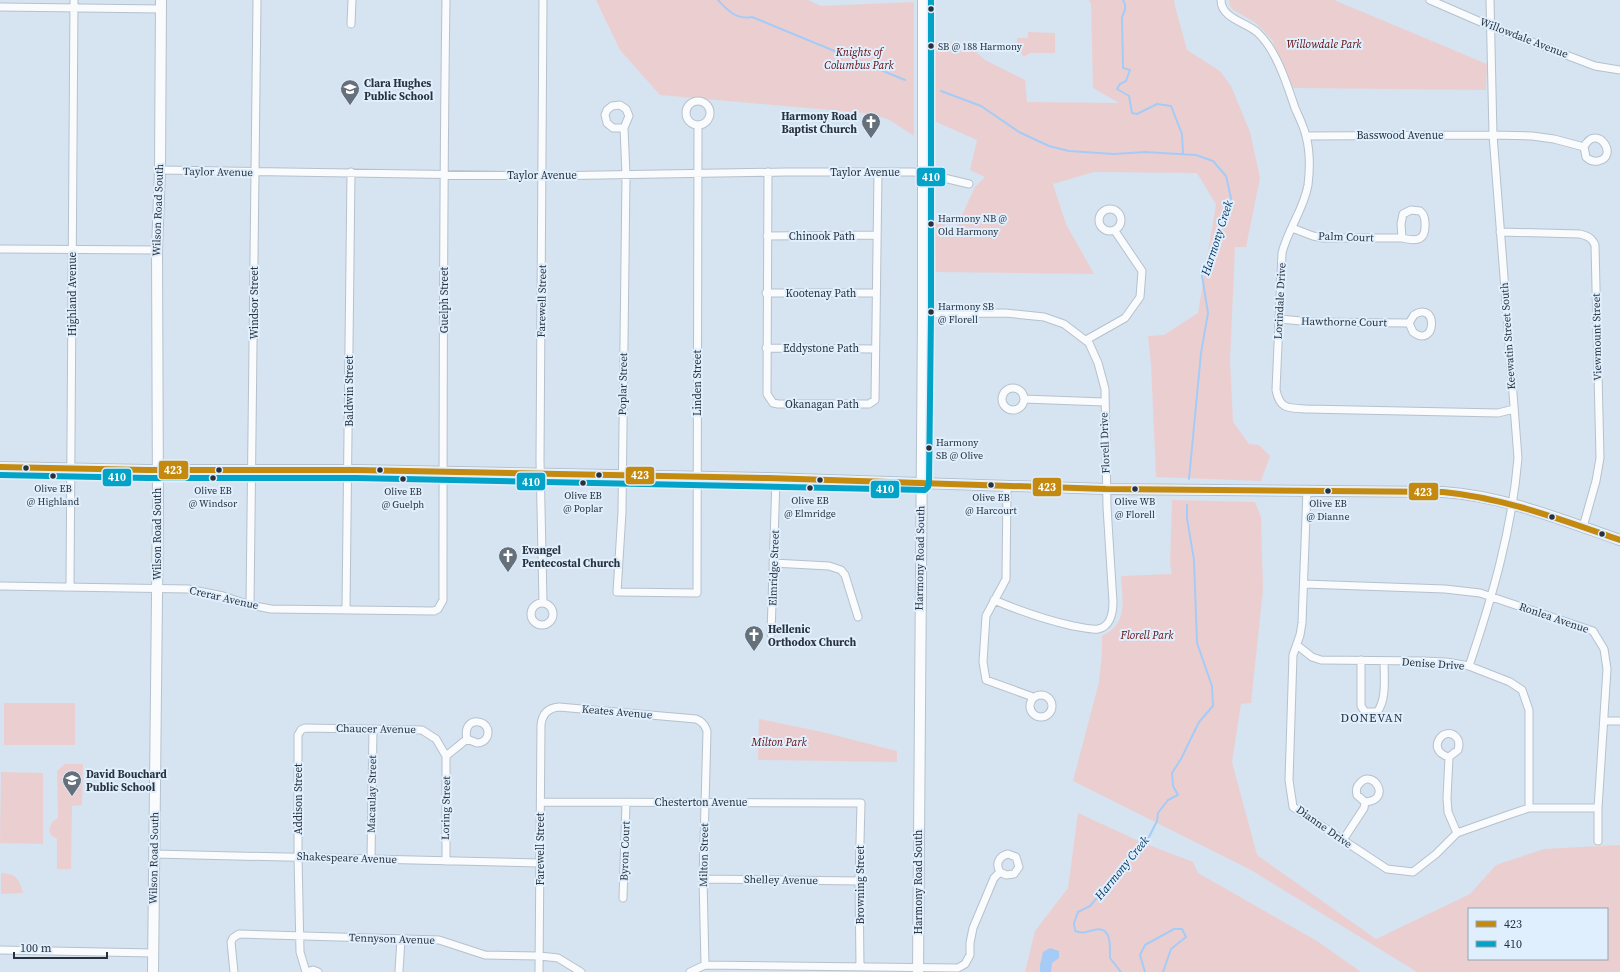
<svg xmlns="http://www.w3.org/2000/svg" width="1620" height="972" viewBox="0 0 1620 972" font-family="'Source Serif 4',serif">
	<rect width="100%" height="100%" fill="#d6e3f1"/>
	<!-- green -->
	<path fill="#ebcfd0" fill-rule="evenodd" d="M596 0H808L821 6 914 2V136L888 119 864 113 660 95 620 50Z
		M1089 0H1174L1175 6 1187 50 1220 71 1231 86 1250 132 1260 178 1246 247H1235L1230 361 1233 422 1249 444 1259 445 1270 456 1261 481 1156 477 1151 364 1148 336 1164 335 1198 313 1216 204 1197 173 1094 172 1053 184 1066 224 1094 274 935 272V222L956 228 975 187 985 177 970 170 977 140 934 121 936 42H960L968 45 985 60 1025 80 1027 102 1119 103 1093 88 1091 4Z
		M1229 0H1334L1487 64 1486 90 1293 88 1272 40 1256 23 1232 9 1230 6Z
		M1028 32 1055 33V53H1030L1024 57 1017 48V38H1028Z
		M1172 500 1255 502 1261 517 1263 590 1251 703 1241 704 1232 762 1257 855 1376 939 1470 894 1496 865 1544 849 1620 845V972H1417L1251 870 1073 781 1099 682 1102 652V636C1129 623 1122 601 1121 576L1172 574 1170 564ZM1469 909H1607V959H1469Z
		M4 703H75V745H4Z
		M759 719 822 732 897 751V762L758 760Z
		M65 764H83L82 805 72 806 71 869H57V839L51 835 49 830 52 822 58 818 57 771Z
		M1 772 43 773V844L0 843Z
		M1078 813 1141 842 1193 862 1198 873 1317 941 1361 972H1025L1035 931 1068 888Z
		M1 873C16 874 19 878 23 893L1 894Z"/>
	<!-- water -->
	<path fill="#a4ccf7" d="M1050 948 1059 951V958L1052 963 1051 972H1040V965L1043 952Z"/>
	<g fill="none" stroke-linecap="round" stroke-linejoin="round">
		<!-- stream -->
		<path stroke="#a4ccf7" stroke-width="2" d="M718 0C728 11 737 20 752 17L905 80
			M1123 0C1127 6 1125 11 1122 17L1123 68 1130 70 1126 81 1120 84 1117 89 1129 96 1132 113 1137 114 1157 104 1171 106 1182 134 1183 154
			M941 91 981 106 1019 132 1049 146 1069 151 1114 154 1145 152 1196 155 1213 161 1226 176 1231 198 1202 275 1208 313 1201 353 1189 479
			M1121 972 1110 958C1110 947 1112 925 1094 930 1086 932 1083 934 1075 931L1074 923 1078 912 1090 906 1149 837 1157 821 1158 813 1168 800 1178 795 1173 786 1172 773 1181 759 1199 722 1213 706 1212 686 1197 643 1194 560 1187 518V505
			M1145 972 1140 955 1145 945 1174 929H1182L1186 937 1171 949 1163 972"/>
		<!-- minor casing -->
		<g stroke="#b6c1cc" stroke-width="9">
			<path id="minor" d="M1221 0C1221 18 1245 22 1257 32 1276 49 1287 84 1295 108 1299 117 1304 127 1306 136 1310 151 1310 169 1308 185 1304 209 1288 229 1282 253L1276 390C1280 410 1289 408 1307 409L1498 413 1514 409
				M1430 0 1490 26 1595 66 1620 70
				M0 7 161 9
				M351 24 352 0
				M686 113a12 12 0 1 1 24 0a12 12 0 1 1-24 0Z
				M624 128H613L607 123 605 115 607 110 612 106 620 105 626 109 629 116 624 128 626 175 622 512 617 592 697 593 698 126
				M1306 136 1493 135 1532 136 1554 139 1584 147C1597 122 1620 157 1598 161 1593 162 1589 160 1586 157L1584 147
				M160 170 543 176 786 172H913L923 173 969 184
				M768 172 767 394 773 403 778 404H869L875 400 878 172
				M1099 220a11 11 0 1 1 22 0a11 11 0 1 1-22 0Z
				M1292 228 1313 236 1323 238H1402L1401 224 1403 214 1411 210 1420 211C1424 214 1425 218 1425 223 1426 240 1418 242 1402 238
				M1500 232 1580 234C1588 236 1592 238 1595 245L1600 458 1596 481 1583 527
				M767 236 877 235
				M0 249 157 250
				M766 293H876
				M923 314 1005 313 1044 317 1064 324 1089 343 1098 363 1105 389 1107 507 1113 602C1113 613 1110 627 1098 629 1090 630 1081 627 1073 626 1046 620 1020 611 994 600
				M1279 319 1313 322 1409 323 1414 315C1439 300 1436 350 1413 332L1409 323
				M1086 340 1125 318 1140 297 1142 271 1115 231
				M766 348 875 349
				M1002 399a11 11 0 1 1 22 0a11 11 0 1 1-22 0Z
				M1024 399 1104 402
				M1007 485 1006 579 986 616 983 662 986 680 1033 697
				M1307 490 1302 623 1300 635 1293 655 1289 780 1293 807 1387 869 1413 872 1436 854 1457 833 1508 815 1529 808H1598
				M773 563 829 566 841 570 845 575 858 617
				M1304 584 1445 589 1480 593 1593 631 1604 649 1607 669 1598 808V841
				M0 586 188 589 223 596 250 605 271 609 434 611 438 609 443 600C443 400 443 200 446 0
				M70 587 74 0
				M543 602 540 460 543 0
				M531 614a11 11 0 1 1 22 0a11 11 0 1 1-22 0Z
				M250 605C254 404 254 202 257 0
				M346 609 351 172
				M771 634 776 478
				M1297 645 1312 657 1321 660 1423 661 1446 662 1469 666 1510 682 1522 690 1529 710V808
				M1361 660V706L1365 712H1377C1387 700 1384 676 1384 661
				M1469 666C1492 598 1512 530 1518 458L1493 135 1490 0
				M1030 706a11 11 0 1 1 22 0a11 11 0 1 1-22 0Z
				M1604 721H1620
				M446 756 467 739C461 714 494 719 487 737 485 741 482 743 477 743L467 739
				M1449 757C1424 750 1445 723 1457 738 1460 742 1459 746 1458 750L1449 757 1447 798 1448 812 1457 833
				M541 802 861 803 859 881 860 967
				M1343 840 1364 808 1365 802 1357 795C1356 790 1356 787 1360 783 1373 768 1393 800 1365 802
				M154 854 540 863
				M371 859 373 730
				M703 879 859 881
				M623 898 626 803
				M0 950 153 953
				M399 971 401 939
				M234 972 231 942 233 938 239 934 439 940 485 955 540 956 558 958 581 972
				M306 972 300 952 298 856V735L301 730 305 728 422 730 436 739 446 756V861
				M306 972 313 970 318 972
				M539 972 541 725C542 714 548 708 559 707L696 719C702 721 705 725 707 731L703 879 705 965
				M690 972 705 965 958 968 965 964 970 955V943L973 928 994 878 1000 872 1006 875 1014 874 1019 867 1016 857 1008 854C999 856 995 864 1000 872"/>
		</g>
		<!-- secondary casing -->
		<g stroke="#b6c1cc" stroke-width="12">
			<path id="secondary" d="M0 467 147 470H356L768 478 1106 489 1443 492C1504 496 1562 520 1620 540
				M153 972 158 504 157 250 160 170 161 0
				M918 972 923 314V0"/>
		</g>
		<!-- minor -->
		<use href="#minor" stroke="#f9fbfd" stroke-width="7"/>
		<!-- secondary -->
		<use href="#secondary" stroke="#f9fbfd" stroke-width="10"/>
		<!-- bus-1 casing -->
		<g stroke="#e0effe" stroke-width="9">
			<path id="bus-1" d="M0 467 147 470H356L768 478 1106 489 1443 492C1505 498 1562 520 1620 540"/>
		</g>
		<!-- bus-2 casing -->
		<g stroke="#e0effe" stroke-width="9">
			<path id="bus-2" d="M0 475 147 478H356L925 490 928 487 929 483 931 314V0"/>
		</g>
		<!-- bus-1 -->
		<use href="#bus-1" stroke="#c4890f" stroke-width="6"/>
		<!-- bus-2 -->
		<use href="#bus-2" stroke="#02a3c7" stroke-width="6"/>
	</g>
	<!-- icons -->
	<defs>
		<g id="school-pin" transform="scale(1)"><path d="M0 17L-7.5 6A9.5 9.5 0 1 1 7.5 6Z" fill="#66707b" stroke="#e0effe"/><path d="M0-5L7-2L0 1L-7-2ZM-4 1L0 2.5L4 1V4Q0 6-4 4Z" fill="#fff"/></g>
		<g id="church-pin" transform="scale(1)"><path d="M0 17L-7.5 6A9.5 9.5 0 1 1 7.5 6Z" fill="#66707b" stroke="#e0effe"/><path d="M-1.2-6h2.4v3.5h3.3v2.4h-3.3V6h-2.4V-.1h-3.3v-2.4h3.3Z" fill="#fff"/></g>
	</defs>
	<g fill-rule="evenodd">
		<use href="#school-pin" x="350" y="89"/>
		<use href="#church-pin" x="871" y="122"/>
		<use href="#church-pin" x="508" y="556"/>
		<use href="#church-pin" x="754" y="635"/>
		<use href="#school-pin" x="72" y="780"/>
	</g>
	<!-- markers -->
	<g fill="#29323c" stroke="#e0effe" stroke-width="1.5">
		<circle cx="931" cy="9" r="3.5"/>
		<circle cx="931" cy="46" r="3.5"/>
		<circle cx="931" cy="224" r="3.5"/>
		<circle cx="931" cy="312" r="3.5"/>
		<circle cx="929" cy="448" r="3.5"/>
		<circle cx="26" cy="468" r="3.5"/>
		<circle cx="219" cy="470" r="3.5"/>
		<circle cx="380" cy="470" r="3.5"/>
		<circle cx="599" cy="475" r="3.5"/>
		<circle cx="53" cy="476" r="3.5"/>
		<circle cx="213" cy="478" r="3.5"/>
		<circle cx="403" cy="479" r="3.5"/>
		<circle cx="820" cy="480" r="3.5"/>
		<circle cx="583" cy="483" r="3.5"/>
		<circle cx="991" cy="485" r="3.5"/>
		<circle cx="810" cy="488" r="3.5"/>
		<circle cx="1135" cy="489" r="3.5"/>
		<circle cx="1328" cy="491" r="3.5"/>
		<circle cx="1552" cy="517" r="3.5"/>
		<circle cx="1602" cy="534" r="3.5"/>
	</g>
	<g text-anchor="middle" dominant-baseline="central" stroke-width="4" stroke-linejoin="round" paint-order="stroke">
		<!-- bus labels -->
		<g font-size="10" fill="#29323c" stroke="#e0effe">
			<text x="938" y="46" text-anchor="start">SB @ 188 Harmony</text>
			<text x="938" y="218" text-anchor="start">Harmony NB @<tspan x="938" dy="13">Old Harmony</tspan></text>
			<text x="938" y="306" text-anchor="start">Harmony SB<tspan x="938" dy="13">@ Florell</tspan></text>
			<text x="936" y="442" text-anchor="start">Harmony<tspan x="936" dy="13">SB @ Olive</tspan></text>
			<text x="53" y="488">Olive EB<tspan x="53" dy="13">@ Highland</tspan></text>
			<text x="213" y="490">Olive EB<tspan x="213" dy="13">@ Windsor</tspan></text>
			<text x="403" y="491">Olive EB<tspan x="403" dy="13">@ Guelph</tspan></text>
			<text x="583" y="495">Olive EB<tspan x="583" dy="13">@ Poplar</tspan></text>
			<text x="991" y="497">Olive EB<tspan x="991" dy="13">@ Harcourt</tspan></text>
			<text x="810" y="500">Olive EB<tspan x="810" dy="13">@ Elmridge</tspan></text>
			<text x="1135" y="501">Olive WB<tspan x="1135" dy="13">@ Florell</tspan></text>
			<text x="1328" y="503">Olive EB<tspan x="1328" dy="13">@ Dianne</tspan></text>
		</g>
		<!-- street labels -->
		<g font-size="11" fill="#29323c" stroke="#e0effe">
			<text transform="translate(1524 38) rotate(21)">Willowdale Avenue</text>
			<text x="1400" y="135">Basswood Avenue</text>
			<text transform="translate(218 172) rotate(1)">Taylor Avenue</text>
			<text x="865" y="172">Taylor Avenue</text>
			<text x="542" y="175">Taylor Avenue</text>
			<text transform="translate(158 210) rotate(-88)">Wilson Road South</text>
			<text x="822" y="236">Chinook Path</text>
			<text transform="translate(1346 237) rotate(2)">Palm Court</text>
			<text x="821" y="293">Kootenay Path</text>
			<text transform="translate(72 294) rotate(-90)">Highland Avenue</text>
			<text transform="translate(444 300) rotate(-90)">Guelph Street</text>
			<text transform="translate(542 301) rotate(-89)">Farewell Street</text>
			<text transform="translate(1280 301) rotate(-87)">Lorindale Drive</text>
			<text transform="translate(254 303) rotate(-90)">Windsor Street</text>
			<text transform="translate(1344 322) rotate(1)">Hawthorne Court</text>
			<text transform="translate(1508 336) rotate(-94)">Keewatin Street South</text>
			<text transform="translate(1597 337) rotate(-91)">Viewmount Street</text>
			<text x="821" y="348">Eddystone Path</text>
			<text transform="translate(697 383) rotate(-90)">Linden Street</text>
			<text transform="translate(623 384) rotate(-89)">Poplar Street</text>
			<text transform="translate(349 391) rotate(-90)">Baldwin Street</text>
			<text x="822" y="404">Okanagan Path</text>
			<text transform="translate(1105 443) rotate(-92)">Florell Drive</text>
			<text transform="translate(157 534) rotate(-90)">Wilson Road South</text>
			<text transform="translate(920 558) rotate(-89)">Harmony Road South</text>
			<text transform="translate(774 568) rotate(-88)">Elmridge Street</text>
			<text transform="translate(224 598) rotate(13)">Crerar Avenue</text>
			<text transform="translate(1554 618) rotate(19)">Ronlea Avenue</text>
			<text transform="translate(1433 664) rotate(4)">Denise Drive</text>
			<text transform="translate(617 712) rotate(5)">Keates Avenue</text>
			<text transform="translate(376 729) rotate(1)">Chaucer Avenue</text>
			<text transform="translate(372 794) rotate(-89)">Macaulay Street</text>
			<text transform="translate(298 799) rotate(-90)">Addison Street</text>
			<text x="701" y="802">Chesterton Avenue</text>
			<text transform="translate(446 808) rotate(-89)">Loring Street</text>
			<text transform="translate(1324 827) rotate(35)">Dianne Drive</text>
			<text transform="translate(540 849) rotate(-90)">Farewell Street</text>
			<text transform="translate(625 851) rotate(-88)">Byron Court</text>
			<text transform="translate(704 855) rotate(-89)">Milton Street</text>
			<text transform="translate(154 858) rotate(-89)">Wilson Road South</text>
			<text transform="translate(347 858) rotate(2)">Shakespeare Avenue</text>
			<text transform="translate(781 880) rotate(1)">Shelley Avenue</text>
			<text transform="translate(918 882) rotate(-90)">Harmony Road South</text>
			<text transform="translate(860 885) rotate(-90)">Browning Street</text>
			<text transform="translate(392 939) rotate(2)">Tennyson Avenue</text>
		</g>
		<!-- park labels -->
		<g font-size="11" font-style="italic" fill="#610707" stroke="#e0effe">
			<text x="1324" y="44">Willowdale Park</text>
			<text x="859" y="52">Knights of<tspan x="859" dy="13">Columbus Park</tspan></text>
			<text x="1147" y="635">Florell Park</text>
			<text x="779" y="742">Milton Park</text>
		</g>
		<!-- poi labels -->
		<g font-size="11" font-weight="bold" fill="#29323c" stroke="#e0effe" text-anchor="start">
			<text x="364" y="83">Clara Hughes<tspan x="364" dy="13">Public School</tspan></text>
			<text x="857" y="116" text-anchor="end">Harmony Road<tspan x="857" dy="13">Baptist Church</tspan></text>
			<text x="522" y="550">Evangel<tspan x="522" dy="13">Pentecostal Church</tspan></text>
			<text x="768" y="629">Hellenic<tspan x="768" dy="13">Orthodox Church</tspan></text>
			<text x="86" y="774">David Bouchard<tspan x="86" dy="13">Public School</tspan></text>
		</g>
		<!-- water labels -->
		<g font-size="12" font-style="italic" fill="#033661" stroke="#e0effe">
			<text transform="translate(1217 238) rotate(-72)">Harmony Creek</text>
			<text transform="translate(1122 868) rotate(-51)">Harmony Creek</text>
		</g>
		<!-- neighbourhood labels -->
		<g font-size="12" letter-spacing="1" fill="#29323c" stroke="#e0effe">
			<text x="1372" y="718">DONEVAN</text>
		</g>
	</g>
	<g stroke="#e0effe" stroke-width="1.5">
		<rect x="916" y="167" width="30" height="20" rx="4" fill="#02a3c7"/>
		<rect x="158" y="460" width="31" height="20" rx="4" fill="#c4890f"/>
		<rect x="625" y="466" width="30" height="19" rx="4" fill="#c4890f"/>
		<rect x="102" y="468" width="30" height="19" rx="4" fill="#02a3c7"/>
		<rect x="516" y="472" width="30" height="19" rx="4" fill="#02a3c7"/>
		<rect x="1032" y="477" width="30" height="20" rx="4" fill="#c4890f"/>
		<rect x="870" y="480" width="30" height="19" rx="4" fill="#02a3c7"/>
		<rect x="1408" y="482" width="31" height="19" rx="4" fill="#c4890f"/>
	</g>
	<g font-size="11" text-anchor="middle" font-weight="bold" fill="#fff">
		<text x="931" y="181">410</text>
		<text x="173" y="474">423</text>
		<text x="640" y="479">423</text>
		<text x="117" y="481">410</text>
		<text x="531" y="486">410</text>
		<text x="1047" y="491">423</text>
		<text x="885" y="493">410</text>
		<text x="1423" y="496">423</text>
	</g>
	<!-- legend -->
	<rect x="1468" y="908" width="140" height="52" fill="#e0effe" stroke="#97a3b0"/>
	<rect x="1476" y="921" width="20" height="6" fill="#c4890f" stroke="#97a3b0"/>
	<text x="1504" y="928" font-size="12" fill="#29323c">423</text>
	<rect x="1476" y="941" width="20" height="6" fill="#02a3c7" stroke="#97a3b0"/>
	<text x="1504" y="948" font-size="12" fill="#29323c">410</text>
	<!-- scale -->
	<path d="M14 952v6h93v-6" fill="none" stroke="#29323c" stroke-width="2"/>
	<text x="20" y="952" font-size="12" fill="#29323c" stroke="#e0effe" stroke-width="3" paint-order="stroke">100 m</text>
</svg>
